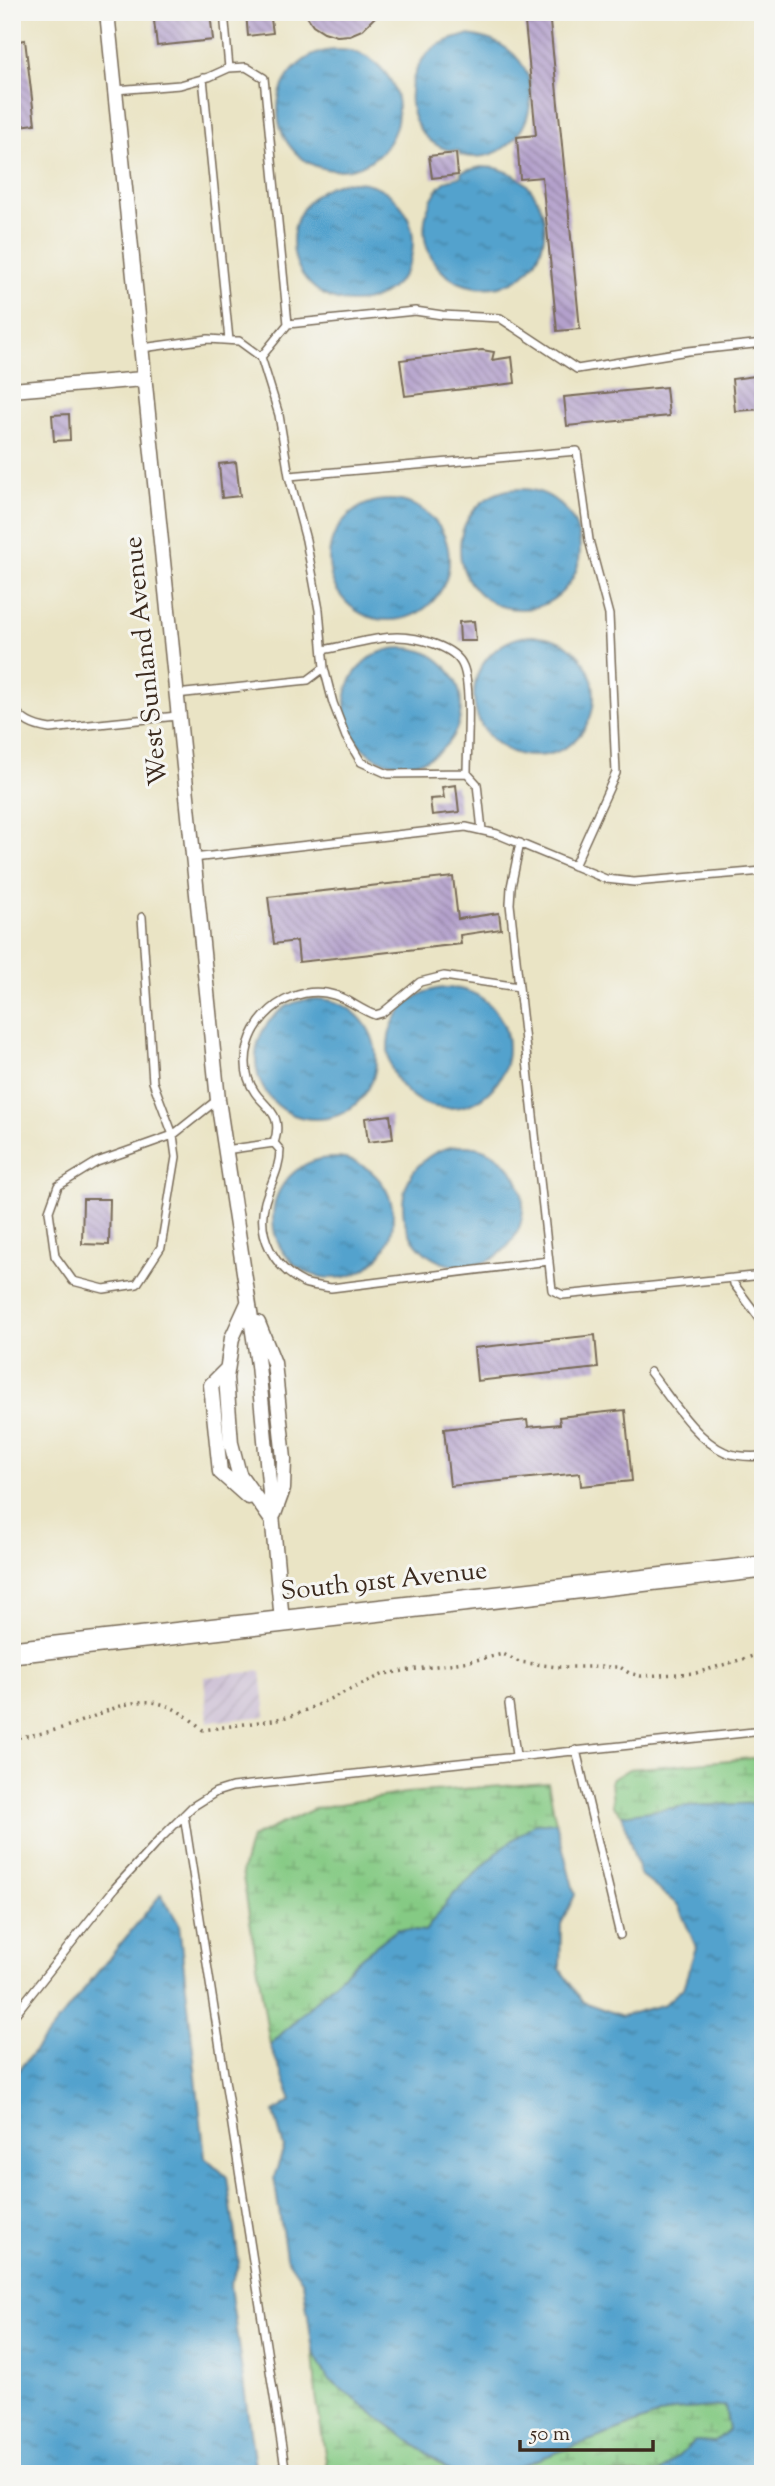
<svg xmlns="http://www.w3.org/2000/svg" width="775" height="2486" viewBox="0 0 775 2486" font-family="'Sorts Mill Goudy',serif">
	<defs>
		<pattern id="industrial-furrows" width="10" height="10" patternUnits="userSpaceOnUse" patternTransform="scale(1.75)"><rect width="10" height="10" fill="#ccbfd4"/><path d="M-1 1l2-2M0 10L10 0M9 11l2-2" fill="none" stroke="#b0a4b6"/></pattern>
		<pattern id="wetland-marsh" width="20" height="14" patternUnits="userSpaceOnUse" patternTransform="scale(1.75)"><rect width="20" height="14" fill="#85ca84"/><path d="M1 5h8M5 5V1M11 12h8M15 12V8" fill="none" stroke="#6ea46b"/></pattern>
		<pattern id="water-ripples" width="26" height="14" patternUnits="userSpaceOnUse" patternTransform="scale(1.75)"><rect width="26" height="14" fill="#53a2cd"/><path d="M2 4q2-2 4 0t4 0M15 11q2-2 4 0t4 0" fill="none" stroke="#4684a6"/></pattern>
		<pattern id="building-back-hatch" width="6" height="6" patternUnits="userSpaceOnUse" patternTransform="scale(1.75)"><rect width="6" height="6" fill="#b4a1cc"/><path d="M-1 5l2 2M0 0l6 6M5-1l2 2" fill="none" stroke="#9483a5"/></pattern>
	</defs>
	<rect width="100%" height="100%" fill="#f6f6f2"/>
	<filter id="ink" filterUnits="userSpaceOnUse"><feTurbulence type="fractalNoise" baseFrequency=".0143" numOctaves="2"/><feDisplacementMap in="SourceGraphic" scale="14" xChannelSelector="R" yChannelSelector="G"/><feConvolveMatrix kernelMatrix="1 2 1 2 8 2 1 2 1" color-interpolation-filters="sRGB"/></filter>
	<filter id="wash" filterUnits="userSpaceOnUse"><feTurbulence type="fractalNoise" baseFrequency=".00686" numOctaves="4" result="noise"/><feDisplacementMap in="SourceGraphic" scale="28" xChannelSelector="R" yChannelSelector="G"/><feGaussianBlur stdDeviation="1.57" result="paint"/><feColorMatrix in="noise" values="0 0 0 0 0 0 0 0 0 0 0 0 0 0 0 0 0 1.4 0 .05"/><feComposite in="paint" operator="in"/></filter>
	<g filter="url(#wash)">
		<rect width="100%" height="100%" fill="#eae4c5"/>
		<!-- industrial -->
		<path fill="url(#industrial-furrows)" d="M261 1671 266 1716 208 1722 204 1677Z"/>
		<!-- wetland -->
		<path fill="url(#wetland-marsh)" stroke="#607a51" stroke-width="2" d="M763 1757V1803L687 1806 622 1815 613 1806 611 1780 629 1769Z
			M548 1783 556 1822 534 1824 502 1848 453 1895 425 1931 398 1929 361 1957 270 2045 242 1871 251 1838 316 1808 405 1793Z
			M313 2351 328 2379 454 2474H328L316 2395Z
			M726 2406 729 2430 714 2442 695 2441 659 2474H498L673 2410Z"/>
		<!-- water -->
		<path fill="url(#water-ripples)" stroke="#476676" stroke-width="2" d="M467 35C571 47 533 174 460 155L459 151C453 150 448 151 443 148 405 133 401 81 428 53 439 42 453 39 467 35Z
			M278 110a60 60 0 1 1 120 0a60 60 0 1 1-120 0Z
			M481 167C488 168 496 167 502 170 535 180 551 215 542 246 538 261 526 276 512 282 461 303 410 262 428 208 431 198 438 187 446 181 450 178 456 179 461 176V172Z
			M293 242a60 60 0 1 1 120 0a60 60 0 1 1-120 0Z
			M460 549a60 60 0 1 1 120 0a60 60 0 1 1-120 0Z
			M329 560a60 60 0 1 1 120 0a60 60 0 1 1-120 0Z
			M474 696a60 60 0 1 1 120 0a60 60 0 1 1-120 0Z
			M345 706a58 58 0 1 1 116 0a58 58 0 1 1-116 0Z
			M388 1048a60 60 0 1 1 120 0a60 60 0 1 1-120 0Z
			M256 1059a60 60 0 1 1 120 0a60 60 0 1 1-120 0Z
			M403 1206a60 60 0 1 1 120 0a60 60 0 1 1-120 0Z
			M273 1218a60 60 0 1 1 120 0a60 60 0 1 1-120 0Z
			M763 1803V2454L747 2474H659L695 2441 714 2442 729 2430 725 2406 673 2410 498 2474H454L328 2379 313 2351 303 2282 286 2257 274 2177 284 2148 274 2112 292 2100 270 2045 361 1957 398 1929 425 1931 453 1895 502 1848 534 1824 556 1822 575 1895 561 1924 560 1969 583 2002 622 2016 665 2004 683 1988 696 1947 678 1905 640 1875 622 1815 687 1806Z
			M161 1894 179 1924 205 2157 227 2177 239 2263 230 2286 256 2474H12V2078Z"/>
		<g id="blocks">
			<!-- building -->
			<path fill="url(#building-back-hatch)" d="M153 12H210L213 40 157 46Z
				M246 12H270L273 33 248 36Z
				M304 12H380L362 30 350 35 337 36 324 32 313 25Z
				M524 12H549L580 329 557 331 542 177 520 179 517 137 536 135Z
				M25 40 35 124 13 127 12 42Z
				M456 153 458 175 432 178 429 156Z
				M482 350 494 352 492 360 512 357 515 383 405 396 400 360Z
				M763 375V409L735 411 732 379Z
				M666 387 669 416 567 426 564 397Z
				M69 414 70 440 54 441 52 415Z
				M236 462 240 496 222 498 219 464Z
				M474 621 476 641H460L459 622Z
				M456 785 459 812 432 815 430 799 444 798 442 787Z
				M453 877 458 919 499 913 501 929 460 935 461 944 299 962 297 941 274 944 268 897Z
				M390 1115 393 1139 368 1142 365 1118Z
				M83 1199H110L109 1245 82 1244Z
				M595 1335 598 1368 477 1381 474 1348Z
				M625 1410 632 1481 581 1486 580 1473 450 1486 444 1429 527 1420 528 1427 560 1424 559 1417Z"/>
		</g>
	</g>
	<g filter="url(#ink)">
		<use href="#blocks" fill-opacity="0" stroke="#786b58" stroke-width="2"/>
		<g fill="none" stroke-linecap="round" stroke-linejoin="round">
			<!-- service casing -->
			<g stroke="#786b58" stroke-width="10">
				<path id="service" d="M224 12 229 68
					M203 78 229 340
					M115 90 180 85 209 77 229 68 246 67 264 78 288 324 261 357
					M288 324 415 311 442 315 500 318 577 369 688 351 763 343
					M142 348 208 339 239 341 261 357 279 415 289 476 306 540 319 610 324 668 308 680 176 694
					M289 476 577 451 589 540 609 615 616 773 574 866
					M323 650C346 646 373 637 397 637 417 637 455 646 463 666 472 687 467 748 467 773
					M324 668 333 703 346 737 361 762 388 774 467 773 477 784 482 830
					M12 706C23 722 32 726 50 729L177 716
					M520 843 511 887 510 904 552 1290 563 1295 763 1275
					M193 858 466 827 497 834 606 879 634 882 763 871
					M142 917 153 1082 173 1135 176 1157 161 1247 137 1284 104 1289 73 1281 55 1256 49 1211 58 1186 97 1162 173 1135 217 1100
					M274 1143C286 1107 257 1108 248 1078 236 1032 279 986 326 993 348 997 356 1008 375 1015L382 1013 420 982 444 976 519 987
					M225 1150 274 1143 280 1150C280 1169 270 1184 265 1202 256 1235 274 1268 304 1283 312 1286 322 1286 331 1288L549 1261
					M733 1278 734 1284 763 1323
					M650 1372C669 1396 696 1440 725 1452 737 1457 750 1457 763 1456
					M509 1704 516 1755
					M576 1750 620 1935
					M184 1815 286 2474
					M12 2018 115 1888 162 1837 192 1807 216 1792 232 1787 763 1731"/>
			</g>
			<!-- minor casing -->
			<g stroke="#786b58" stroke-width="17">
				<path id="minor" d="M107 12 218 1100 258 1365 282 1621
					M12 390 143 379
					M248 1303 232 1338 226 1378 231 1443 239 1474 271 1519
					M258 1323 274 1363 284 1459 283 1489 274 1514
					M227 1369 211 1385 220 1472 248 1497"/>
			</g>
			<!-- secondary casing -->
			<g stroke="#786b58" stroke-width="24">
				<path id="secondary" d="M12 1652 763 1567"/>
			</g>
			<!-- path -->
			<path stroke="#786b58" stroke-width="3.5" stroke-dasharray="2 5" stroke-linecap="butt" d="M12 1738C26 1736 41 1734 55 1730 117 1713 145 1676 203 1730L273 1720 295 1715 384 1674 476 1660 503 1654 519 1662 558 1667H620L629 1673 641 1676 696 1673 763 1653"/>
			<!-- service -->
			<use href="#service" stroke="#fff" stroke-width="7"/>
			<!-- minor -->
			<use href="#minor" stroke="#fff" stroke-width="14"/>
			<!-- secondary -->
			<use href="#secondary" stroke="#fff" stroke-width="21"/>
		</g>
	</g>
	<g text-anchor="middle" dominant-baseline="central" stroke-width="6" stroke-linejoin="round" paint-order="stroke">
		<!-- street labels -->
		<g font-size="26" fill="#3b2a1e" stroke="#f6f6f2">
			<text transform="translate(147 661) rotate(-96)">West Sunland Avenue</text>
			<text transform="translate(384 1582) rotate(-6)">South 91st Avenue</text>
		</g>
	</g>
	<!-- margin -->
	<rect width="775" height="2486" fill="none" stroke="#f6f6f2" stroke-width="42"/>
	<!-- scale -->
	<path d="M520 2440v10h133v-10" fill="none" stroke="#3b2a1e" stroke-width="3.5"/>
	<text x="530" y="2440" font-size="21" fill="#3b2a1e" stroke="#f6f6f2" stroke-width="5" paint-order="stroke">50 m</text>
</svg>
